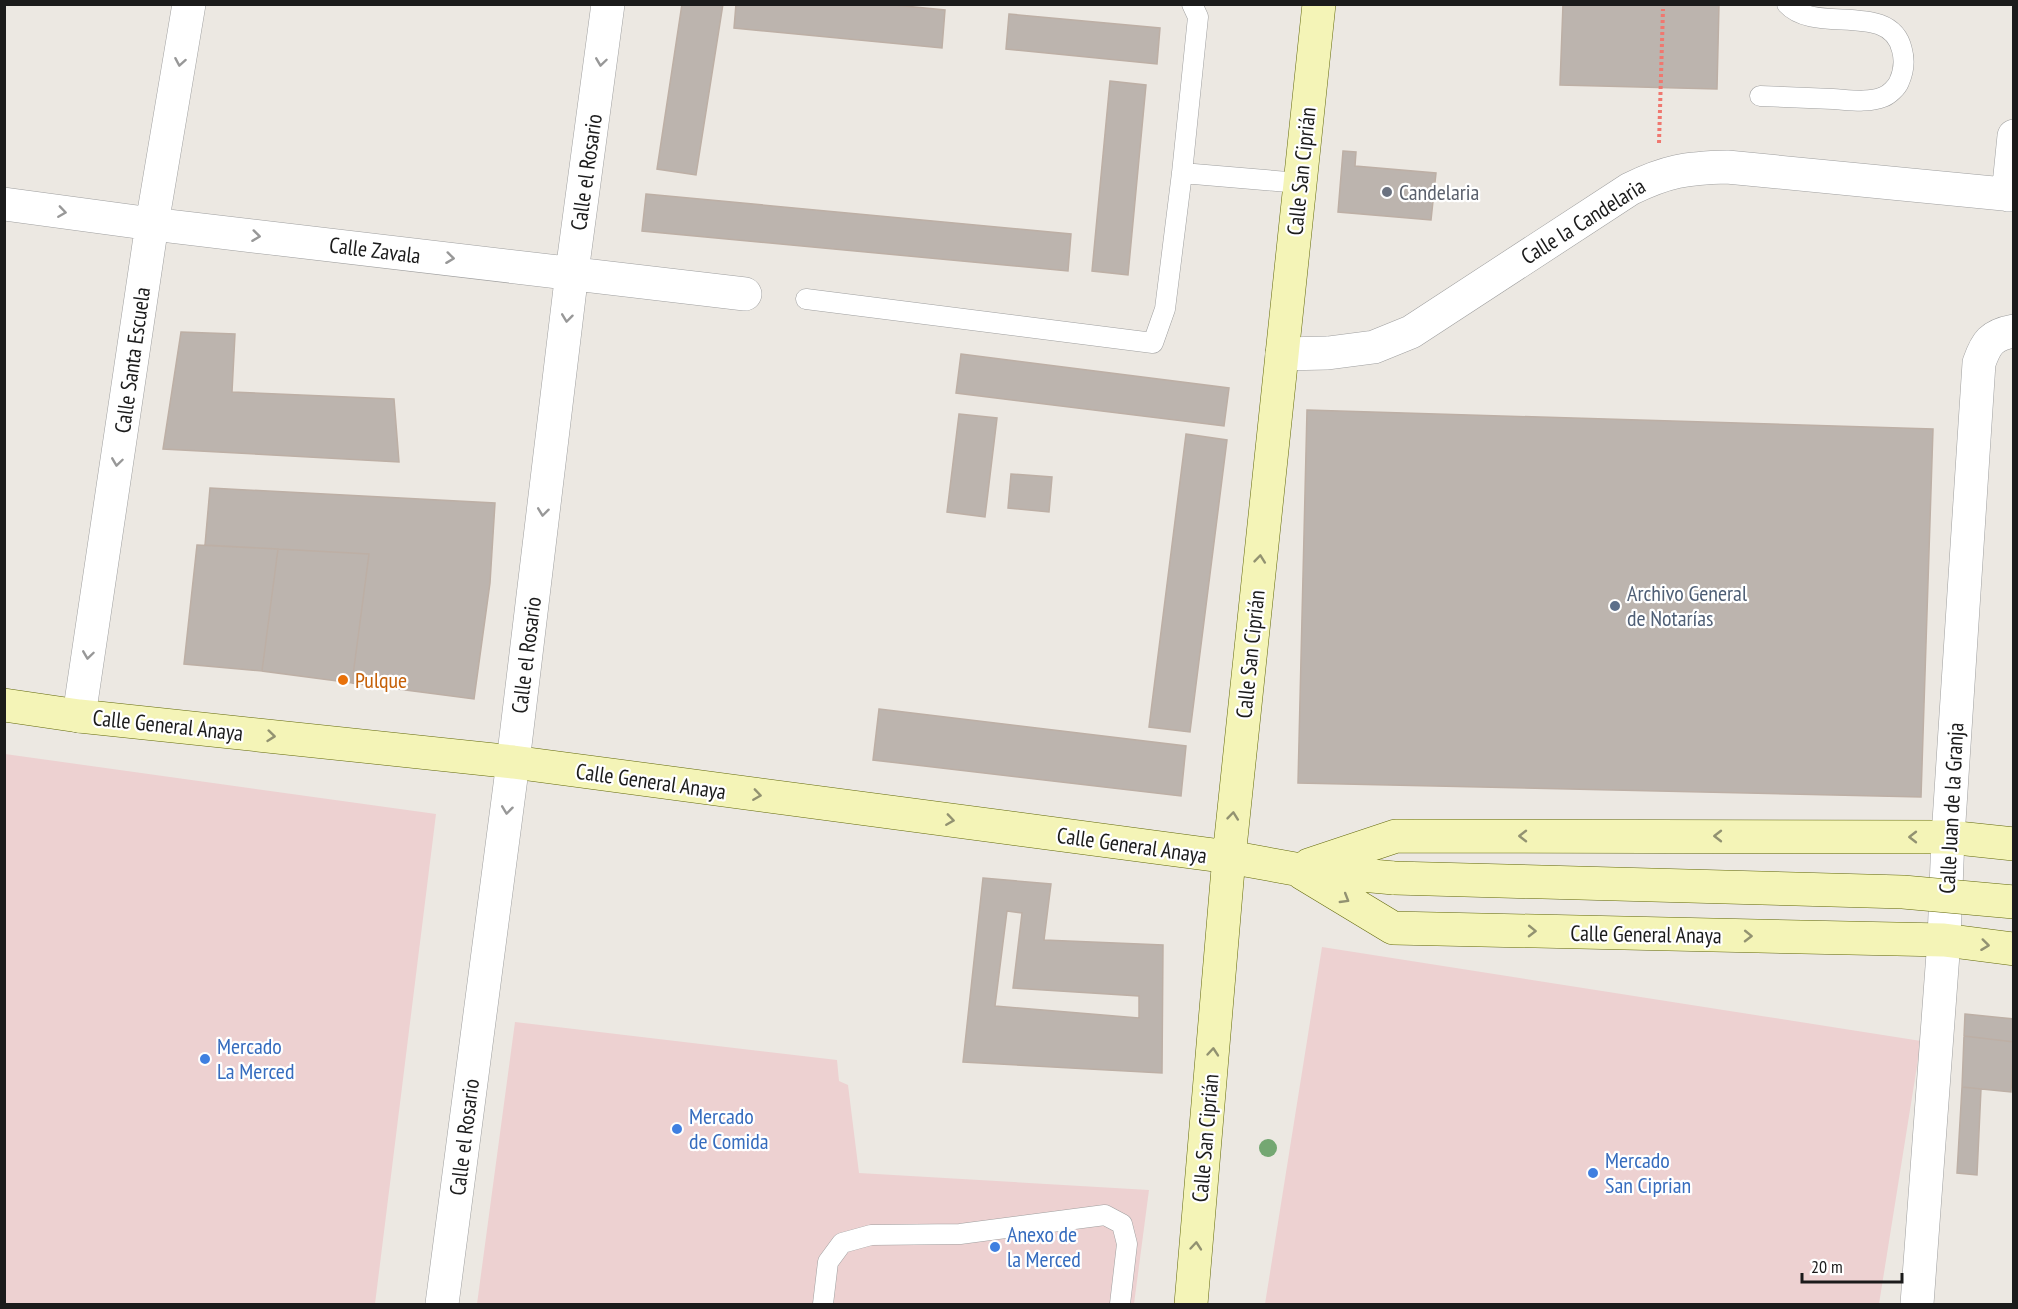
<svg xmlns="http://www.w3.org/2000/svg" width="2018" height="1309" viewBox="0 0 2018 1309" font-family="'PT Sans Narrow',sans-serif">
	<rect width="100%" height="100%" fill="#ece8e2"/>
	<!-- commercial -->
	<path fill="#edd1d1" d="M5 754 436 814 375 1304H5Z
		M1322 947 1921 1041 1879 1304H1265Z
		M515 1022 837 1060 839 1081 848 1085 859 1173 1149 1190 1134 1304H477Z"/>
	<!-- building -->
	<path fill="#bcb4ae" stroke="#bdafa5" stroke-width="1.5" fill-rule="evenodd" d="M682 4H723L696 175 657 169Z
		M736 4H884L945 10 942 48 734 28Z
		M1563 4H1719L1717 89 1560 85Z
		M1009 14 1160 28 1157 64 1006 49Z
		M1110 81 1146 85 1128 275 1092 271Z
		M1343 151 1356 152 1355 166 1436 173 1431 220 1338 212Z
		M646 194 1071 234 1068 271 642 231Z
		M181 332 235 334 232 392 394 399 399 462 163 449Z
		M961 354 1229 388 1224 426 956 393Z
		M1307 410 1933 429 1921 797 1298 783Z
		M959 414 997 418 985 517 947 512Z
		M1186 434 1227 440 1190 732 1149 727Z
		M1011 474 1052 477 1049 512 1008 508Z
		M210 488 495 503 490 583 474 699 352 683 369 554 205 545Z
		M197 545 278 549 262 671 184 664Z
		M278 549 369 554 352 683 262 671Z
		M879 709 1186 746 1181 796 873 760Z
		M983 878 1051 884 1044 940 1163 945 1162 1073 963 1062ZM1007 911 1022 913 1013 988 1139 996V1018L995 1006Z
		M1965 1014 2014 1019V1042L1964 1036Z
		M1964 1036 2014 1042 2011 1092 1962 1087Z
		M1962 1087 1981 1089 1977 1175 1957 1173Z"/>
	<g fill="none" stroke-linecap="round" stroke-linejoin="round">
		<!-- lane casing -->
		<g stroke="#9f9f9f" stroke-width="21">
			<path id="lane" d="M1760 96C1785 97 1809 98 1833 99 1850 100 1868 103 1883 97 1889 95 1897 87 1899 82 1904 71 1905 61 1902 50 1891 0 1815 35 1787 4
				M1182 173 1300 183
				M806 299 1153 343 1165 309 1182 173 1198 17 1192 4
				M823 1304 828 1262 842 1243 871 1235 960 1234 1105 1215 1122 1224 1127 1244 1120 1304"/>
		</g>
		<!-- street casing -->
		<g stroke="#9f9f9f" stroke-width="34">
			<path id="street" d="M2008 195 2014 136
				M4 204 152 224 745 294
				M1282 354 1328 353 1374 347 1411 332 1630 189C1667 171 1686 168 1727 167L2014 195
				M79 716 152 224 189 4
				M442 1304 513 762 572 272 608 4
				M1917 1304 1944 940 1948 837 1979 363C1986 343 1991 335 2014 331"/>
		</g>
		<!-- secondary casing -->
		<g stroke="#63690c" stroke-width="34">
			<path id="secondary" d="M4 705 79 716 513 762 1229 857 1295 869 1394 878
				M1309 865 1396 836 1948 837 2014 844
				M1302 873 1393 928 1944 940 2014 949
				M1191 1304 1229 857 1319 4"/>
		</g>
		<!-- path -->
		<path stroke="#f0776f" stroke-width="4" stroke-dasharray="3 3" stroke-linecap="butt" d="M1659 143 1663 9"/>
		<!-- lane -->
		<use href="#lane" stroke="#fff" stroke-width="20"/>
		<!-- street -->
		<use href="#street" stroke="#fff" stroke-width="33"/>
		<!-- secondary -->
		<use href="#secondary" stroke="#f4f4b7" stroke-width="33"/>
		<!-- secondary-bridge casing -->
		<g stroke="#63690c" stroke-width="34" stroke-linecap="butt">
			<path id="secondary-bridge" d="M1394 878 1903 892 2014 902"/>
		</g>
		<!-- secondary-bridge -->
		<use href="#secondary-bridge" stroke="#f4f4b7" stroke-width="33"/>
	</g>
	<!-- trees -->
	<circle fill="#74a772" cx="1268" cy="1148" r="9"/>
	<!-- one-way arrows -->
	<defs><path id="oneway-chevron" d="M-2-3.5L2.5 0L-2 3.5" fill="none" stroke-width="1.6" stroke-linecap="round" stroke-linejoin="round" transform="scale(1.5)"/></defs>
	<g stroke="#989898">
		<use href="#oneway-chevron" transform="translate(180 62) rotate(100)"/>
		<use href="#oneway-chevron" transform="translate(601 62) rotate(98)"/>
		<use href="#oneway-chevron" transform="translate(62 212) rotate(8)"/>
		<use href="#oneway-chevron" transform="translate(256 236) rotate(7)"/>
		<use href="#oneway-chevron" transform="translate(450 258) rotate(7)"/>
		<use href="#oneway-chevron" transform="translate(567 318) rotate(97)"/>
		<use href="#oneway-chevron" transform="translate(117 462) rotate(98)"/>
		<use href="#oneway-chevron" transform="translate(543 512) rotate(97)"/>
		<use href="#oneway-chevron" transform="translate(88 655) rotate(98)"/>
		<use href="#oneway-chevron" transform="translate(507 810) rotate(97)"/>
	</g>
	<g stroke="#929271">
		<use href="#oneway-chevron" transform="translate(1260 559) rotate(-84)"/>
		<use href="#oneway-chevron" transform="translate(271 736) rotate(6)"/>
		<use href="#oneway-chevron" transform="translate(757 795) rotate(8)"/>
		<use href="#oneway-chevron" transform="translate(1233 816) rotate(-84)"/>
		<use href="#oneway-chevron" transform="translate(950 820) rotate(8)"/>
		<use href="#oneway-chevron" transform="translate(1523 836) rotate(-180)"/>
		<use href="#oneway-chevron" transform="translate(1718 836) rotate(-180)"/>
		<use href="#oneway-chevron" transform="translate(1913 837) rotate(-180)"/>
		<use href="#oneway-chevron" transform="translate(1345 899) rotate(31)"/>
		<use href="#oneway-chevron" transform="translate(1532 931) rotate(1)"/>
		<use href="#oneway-chevron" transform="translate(1748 936) rotate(1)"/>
		<use href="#oneway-chevron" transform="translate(1985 945) rotate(7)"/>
		<use href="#oneway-chevron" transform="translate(1213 1052) rotate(-85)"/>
		<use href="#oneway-chevron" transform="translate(1196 1246) rotate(-85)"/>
	</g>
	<!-- markers -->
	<circle fill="#6b7280" stroke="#fff" stroke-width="2" cx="1387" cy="192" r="6"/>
	<circle fill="#5c6f8a" stroke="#fff" stroke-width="2" cx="1615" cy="606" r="6"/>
	<circle fill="#e8710a" stroke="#fff" stroke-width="2" cx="343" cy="680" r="6"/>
	<g fill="#3f7fe0" stroke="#fff" stroke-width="2">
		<circle cx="205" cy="1059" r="6"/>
		<circle cx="677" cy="1129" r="6"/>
		<circle cx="1593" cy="1173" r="6"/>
		<circle cx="995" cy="1247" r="6"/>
	</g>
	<g text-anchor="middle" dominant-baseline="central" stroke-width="4.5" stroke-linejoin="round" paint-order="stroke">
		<!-- street labels -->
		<g font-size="22" fill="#1b1b1b" stroke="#fff">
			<text transform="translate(1301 171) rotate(-84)">Calle San Ciprián</text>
			<text transform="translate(586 172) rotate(-82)">Calle el Rosario</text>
			<text transform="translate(1583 221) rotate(-32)">Calle la Candelaria</text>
			<text transform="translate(375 250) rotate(7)">Calle Zavala</text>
			<text transform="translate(132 360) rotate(-82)">Calle Santa Escuela</text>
			<text transform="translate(1250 654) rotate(-84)">Calle San Ciprián</text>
			<text transform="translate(526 655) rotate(-83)">Calle el Rosario</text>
			<text transform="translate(168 725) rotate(6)">Calle General Anaya</text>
			<text transform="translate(651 781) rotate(8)">Calle General Anaya</text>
			<text transform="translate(1951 808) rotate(-87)">Calle Juan de la Granja</text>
			<text transform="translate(1132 845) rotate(8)">Calle General Anaya</text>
			<text transform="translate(1646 934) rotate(1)">Calle General Anaya</text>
			<text transform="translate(464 1137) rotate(-83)">Calle el Rosario</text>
			<text transform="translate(1205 1138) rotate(-85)">Calle San Ciprián</text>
		</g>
		<!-- worship labels -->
		<g font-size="22" fill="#5b616d" stroke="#fff" text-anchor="start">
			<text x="1399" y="192">Candelaria</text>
		</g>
		<!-- service labels -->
		<g font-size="22" fill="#4e5e75" stroke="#fff" text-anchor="start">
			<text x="1627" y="593">Archivo General<tspan x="1627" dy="25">de Notarías</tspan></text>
		</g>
		<!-- food labels -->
		<g font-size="22" fill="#c56008" stroke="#fff" text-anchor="start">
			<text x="355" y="680">Pulque</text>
		</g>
		<!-- shop labels -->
		<g font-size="22" fill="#366cbe" stroke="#fff" text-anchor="start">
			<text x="217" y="1046">Mercado<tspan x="217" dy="25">La Merced</tspan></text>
			<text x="689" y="1116">Mercado<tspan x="689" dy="25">de Comida</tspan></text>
			<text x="1605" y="1160">Mercado<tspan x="1605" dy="25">San Ciprian</tspan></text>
			<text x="1007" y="1234">Anexo de<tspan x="1007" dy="25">la Merced</tspan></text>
		</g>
	</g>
	<!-- border -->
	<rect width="2018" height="1309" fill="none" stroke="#1b1b1b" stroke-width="12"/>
	<!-- scale -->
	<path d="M1802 1273v9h100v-9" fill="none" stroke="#1b1b1b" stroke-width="3"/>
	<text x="1811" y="1273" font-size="18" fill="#1b1b1b" stroke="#ffffff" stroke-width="4.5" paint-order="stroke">20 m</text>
</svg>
